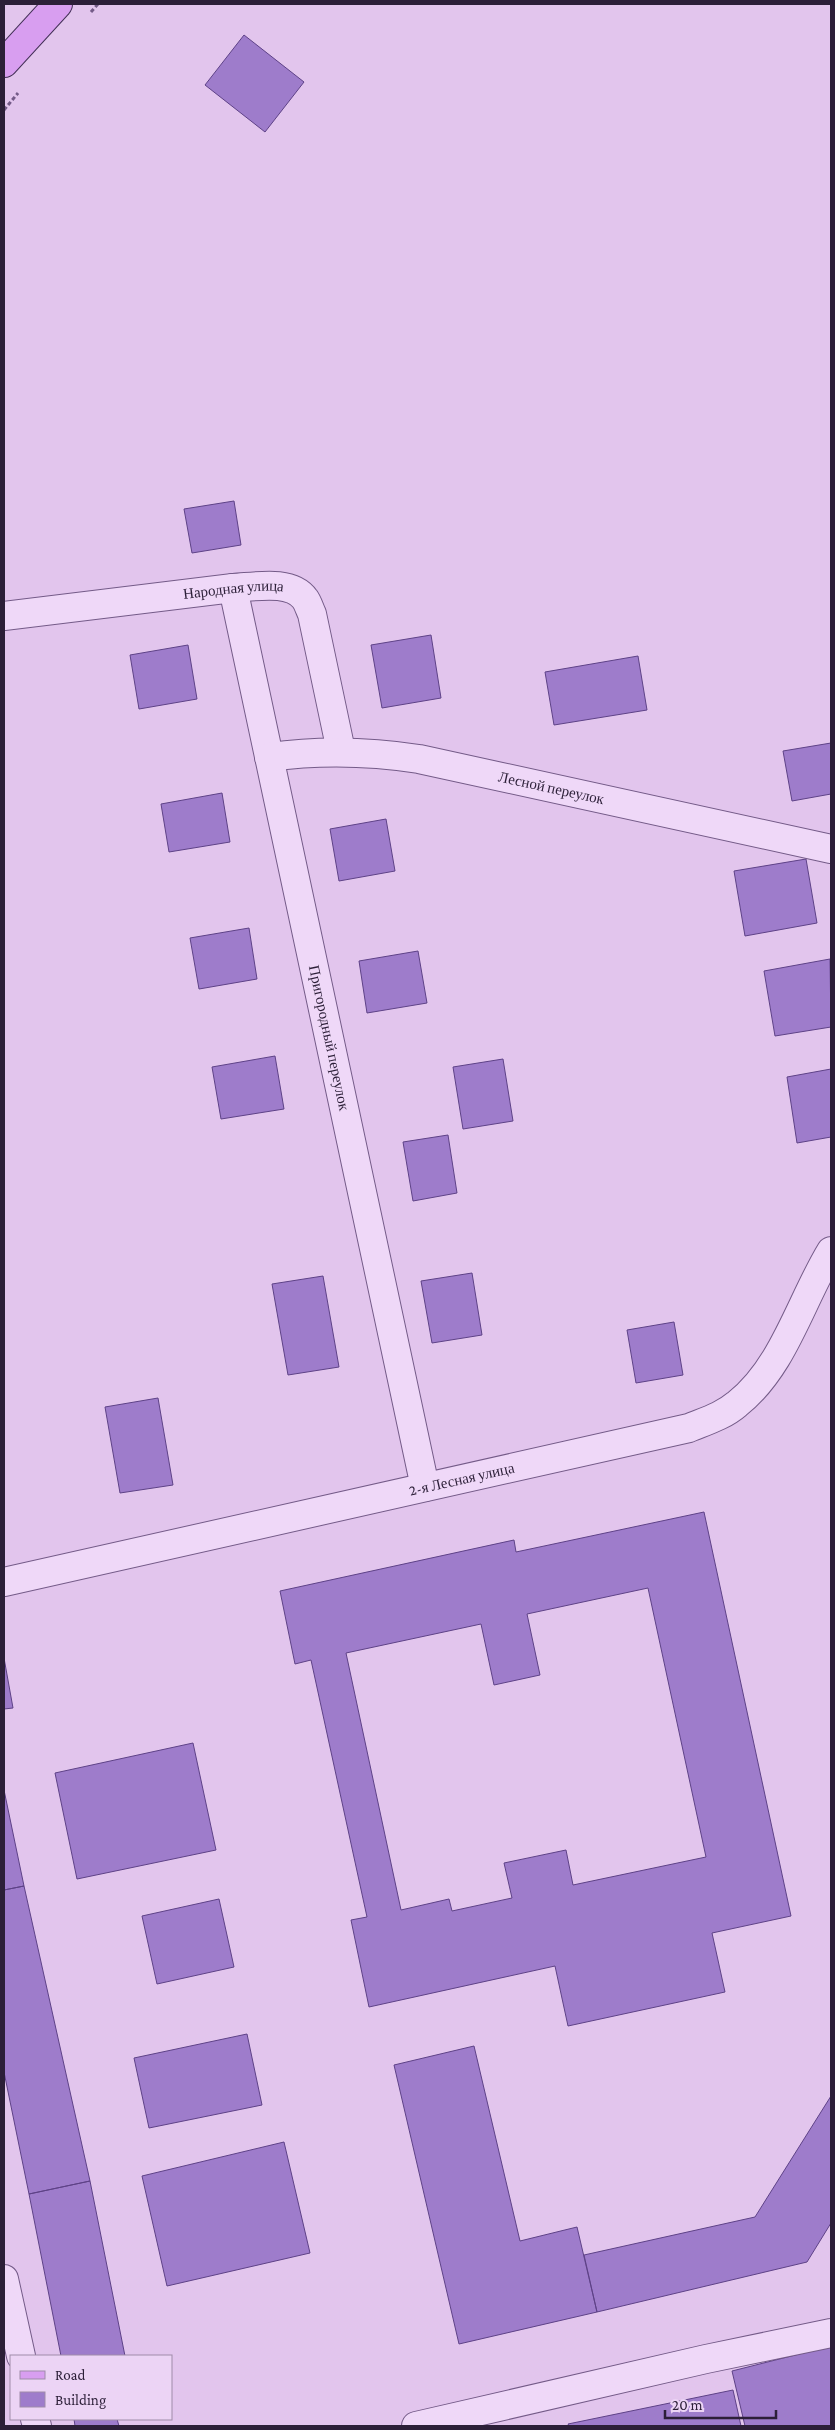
<svg xmlns="http://www.w3.org/2000/svg" width="835" height="2430" viewBox="0 0 835 2430" font-family="'Crimson Pro',serif">
	<rect width="100%" height="100%" fill="#e2c5ed"/>
	<!-- building -->
	<path fill="#9e7ccb" stroke="#5e4287" fill-rule="evenodd" d="M244 35 304 82 265 132 205 85Z
		M234 501 241 545 192 553 184 509Z
		M431 635 441 698 382 708 371 645Z
		M188 645 197 699 139 709 130 655Z
		M638 656 647 710 554 725 545 672Z
		M831 743V794L792 801 783 751Z
		M222 793 230 842 169 852 161 804Z
		M386 819 395 871 339 881 330 829Z
		M806 859 817 923 745 936 734 871Z
		M249 928 257 979 199 989 190 938Z
		M418 951 427 1003 367 1013 359 961Z
		M830 959 831 1027 775 1036 764 971Z
		M275 1056 284 1109 221 1119 212 1067Z
		M503 1059 513 1121 463 1129 453 1067Z
		M831 1069V1137L797 1143 787 1077Z
		M448 1135 457 1193 413 1201 403 1142Z
		M472 1273 482 1335 432 1343 421 1281Z
		M323 1276 339 1367 288 1375 272 1284Z
		M674 1322 683 1375 636 1383 627 1330Z
		M158 1398 173 1485 120 1493 105 1407Z
		M704 1512 791 1916 712 1933 725 1992 568 2026 555 1966 369 2007 351 1920 367 1917 311 1660 295 1664 280 1591 514 1540 516 1552ZM648 1588 706 1857 573 1885 566 1850 504 1863 512 1898 452 1911 449 1899 401 1910 346 1653 481 1624 494 1685 540 1675 527 1614Z
		M4 1658 13 1708 4 1709Z
		M193 1743 216 1850 77 1879 55 1773Z
		M4 1790 24 1886 4 1890Z
		M24 1886 90 2181 29 2194 4 2072V1890Z
		M219 1899 234 1967 157 1984 142 1916Z
		M247 2034 262 2105 149 2128 134 2058Z
		M474 2046 520 2241 577 2227 597 2312 459 2344 394 2065Z
		M831 2096V2223L807 2262 597 2312 584 2255 755 2217Z
		M284 2142 310 2253 167 2286 142 2176Z
		M90 2181 125 2356H61L29 2194Z
		M831 2346V2426H745L732 2371Z
		M733 2390 741 2426H569L568 2424Z
		M74 2419H117L119 2426H75Z"/>
	<g fill="none" stroke-linecap="round" stroke-linejoin="round">
		<!-- minor casing -->
		<g stroke="#745b88" stroke-width="30">
			<g id="minor">
				<path id="s1" d="M233 588 425 1487"/>
				<path id="s2" d="M4 616 233 588C254 587 291 579 305 599 308 603 310 610 312 614L341 751"/>
				<path id="s3" d="M269 757C320 750 368 751 419 759L831 849"/>
				<path id="s4" d="M4 1582 689 1428C706 1421 723 1416 737 1404 784 1367 801 1300 831 1251"/>
				<path d="M4 2279 21 2356"/>
				<path d="M35 2419 37 2426"/>
				<path d="M416 2426 706 2359 831 2333"/>
			</g>
		</g>
		<!-- major casing -->
		<g stroke="#422f56" stroke-width="30">
			<path id="major" d="M4 63 58 4"/>
		</g>
		<!-- path -->
		<path stroke="#745b88" stroke-width="3" stroke-dasharray="4 2.5" stroke-linecap="butt" d="M91 12 98 4
			M4 110 18 93"/>
		<!-- minor -->
		<use href="#minor" stroke="#efd8f8" stroke-width="28"/>
		<!-- major -->
		<use href="#major" stroke="#d89ef0" stroke-width="28"/>
	</g>
	<g text-anchor="middle" dominant-baseline="central" stroke-width="4" stroke-linejoin="round" paint-order="stroke">
		<!-- street labels -->
		<g font-size="15" fill="#2c1f38" stroke="#ecd4f5">
			<text stroke="none"><textPath href="#s2" startOffset="231">Народная улица</textPath></text>
			<text stroke="none"><textPath href="#s3" startOffset="286">Лесной переулок</textPath></text>
			<text stroke="none"><textPath href="#s1" startOffset="460">Пригородный переулок</textPath></text>
			<text stroke="none"><textPath href="#s4" startOffset="469">2-я Лесная улица</textPath></text>
		</g>
	</g>
	<!-- border -->
	<rect width="835" height="2430" fill="none" stroke="#2c1f38" stroke-width="10"/>
	<!-- legend -->
	<rect x="10" y="2355" width="162" height="65" fill="#ecd4f5" stroke="#9f8ca9"/>
	<rect x="20" y="2371" width="25" height="8" fill="#d89ef0" stroke="#9f8ca9"/>
	<text x="55" y="2380" font-size="15" fill="#2c1f38">Road</text>
	<rect x="20" y="2392" width="25" height="15" fill="#9e7ccb" stroke="#9f8ca9"/>
	<text x="55" y="2405" font-size="15" fill="#2c1f38">Building</text>
	<!-- scale -->
	<path d="M665 2410v8h111v-8" fill="none" stroke="#2c1f38" stroke-width="2.5"/>
	<text x="672" y="2410" font-size="15" fill="#2c1f38" stroke="#ecd4f5" stroke-width="4" paint-order="stroke">20 m</text>
</svg>
